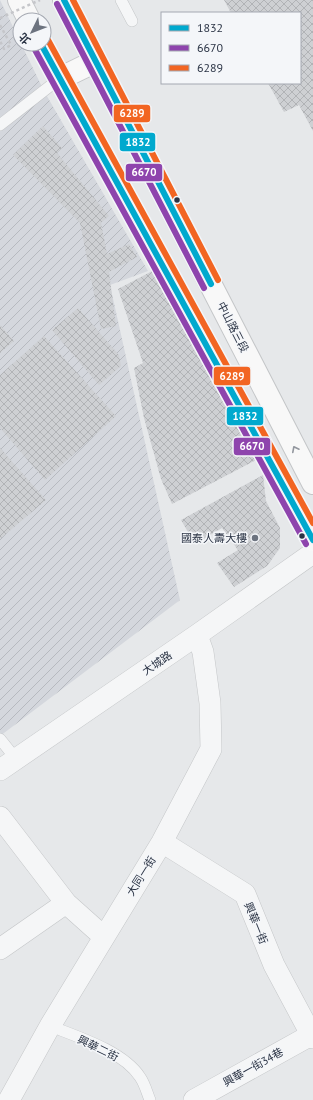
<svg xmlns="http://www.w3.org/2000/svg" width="313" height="1100" viewBox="0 0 313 1100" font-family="'PT Sans','Noto Sans TC',sans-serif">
	<defs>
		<pattern id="industrial-furrows" width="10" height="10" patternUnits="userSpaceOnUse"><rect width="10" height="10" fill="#d4d7dd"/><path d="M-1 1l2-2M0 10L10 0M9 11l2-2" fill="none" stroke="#b6b9bf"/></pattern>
		<pattern id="building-cross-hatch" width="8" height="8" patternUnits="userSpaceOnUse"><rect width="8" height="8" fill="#ced0d3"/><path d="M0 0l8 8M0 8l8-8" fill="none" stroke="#b1b3b6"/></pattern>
	</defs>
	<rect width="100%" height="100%" fill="#e6e8ea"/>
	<!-- industrial -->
	<path fill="url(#industrial-furrows)" d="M0 0 44 91 148 271 110 285 180 600 0 736Z"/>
	<!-- building -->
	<path fill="url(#building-cross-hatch)" d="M224 0H313V131L299 105 284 112 268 83H300V13H231Z
		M43 126 62 148 57 153 109 216 101 223 107 254 129 244 137 257 109 272 116 326 101 329 80 223 13 155Z
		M156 269 250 444 256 460 172 504 161 479 144 418 134 368 143 363 118 289Z
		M78 308 119 355 121 366 99 385 52 330Z
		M0 325 14 341 0 353Z
		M44 336 116 416 45 480 0 428V375Z
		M0 448 46 500 0 539Z
		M263 475 266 501 280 528V548L267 566 234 587 217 563 238 550 222 528 195 544 181 520Z"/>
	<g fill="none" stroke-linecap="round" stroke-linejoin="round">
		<!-- lane casing -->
		<g stroke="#c4c6c8" stroke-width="12">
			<path id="lane" d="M121 0 132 21
				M0 125 59 79
				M0 739 16 759
				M50 1026C78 1037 123 1051 140 1077 145 1084 147 1093 150 1100"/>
		</g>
		<!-- street casing -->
		<g stroke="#c4c6c8" stroke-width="22">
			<path id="street" d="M0 770 197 635 313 553
				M0 817 66 903 0 949
				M162 842 245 894 274 965 313 1038
				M66 903 104 937
				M9 1100 50 1026 162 842 211 749 210 703 203 652 197 635
				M194 1100 311 1035"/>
		</g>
		<!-- secondary casing -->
		<g stroke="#c4c6c8" stroke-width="24">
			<path id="secondary" d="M19 0 29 20
				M64 0 313 483
				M41 44 313 540
				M59 79 96 61"/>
		</g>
		<!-- path -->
		<path stroke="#c5c6ca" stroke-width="2.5" stroke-dasharray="3 3" stroke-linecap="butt" d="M0 25 11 45 4 49 0 41"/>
		<!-- lane -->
		<use href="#lane" stroke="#f5f6f7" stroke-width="11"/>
		<!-- street -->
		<use href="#street" stroke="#f5f6f7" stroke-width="21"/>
		<!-- secondary -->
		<use href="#secondary" stroke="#f8f8f8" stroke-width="22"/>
		<!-- path-bridge -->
		<path stroke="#c5c6ca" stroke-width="2.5" stroke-dasharray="3 3" stroke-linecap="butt" d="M0 18 40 0"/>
		<!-- bus-1 casing -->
		<g stroke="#f4f6f9" stroke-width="9">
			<path id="bus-1" d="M64 0 211 284
				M41 44 313 540"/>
		</g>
		<!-- bus-2 casing -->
		<g stroke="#f4f6f9" stroke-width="9">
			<path id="bus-2" d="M57 4 204 288
				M34 48 306 544"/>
		</g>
		<!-- bus-3 casing -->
		<g stroke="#f4f6f9" stroke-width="9">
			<path id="bus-3" d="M73 0 218 280
				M48 40 313 523"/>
		</g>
		<!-- bus-1 -->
		<use href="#bus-1" stroke="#00a9ce" stroke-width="6"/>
		<!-- bus-2 -->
		<use href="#bus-2" stroke="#8e44ad" stroke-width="6"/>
		<!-- bus-3 -->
		<use href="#bus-3" stroke="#f26522" stroke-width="6"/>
	</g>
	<!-- one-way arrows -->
	<defs><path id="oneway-chevron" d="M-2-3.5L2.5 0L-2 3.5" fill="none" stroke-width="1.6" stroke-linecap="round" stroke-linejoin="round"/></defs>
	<use stroke="#92969e" href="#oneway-chevron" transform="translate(295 449) rotate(-117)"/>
	<!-- markers -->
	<g fill="#2b3445" stroke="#f4f6f9" stroke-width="1.5">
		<circle cx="177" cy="200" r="3.5"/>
		<circle cx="302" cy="536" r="3.5"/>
	</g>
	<circle fill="#6c737f" stroke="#f4f6f9" stroke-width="1.5" cx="255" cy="538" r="4"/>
	<g text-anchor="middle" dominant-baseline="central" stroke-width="3" stroke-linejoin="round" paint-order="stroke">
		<!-- street labels -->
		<g font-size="11" fill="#2b3445" stroke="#f4f6f9">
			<text transform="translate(233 327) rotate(63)">中山路三段</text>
			<text transform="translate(157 663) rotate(-34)">大城路</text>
			<text transform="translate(141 876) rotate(-58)">大同一街</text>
			<text transform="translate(256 923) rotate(68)">興華一街</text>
			<text transform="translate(98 1048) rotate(26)">興華二街</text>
			<text transform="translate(253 1067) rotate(-29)">興華一街34巷</text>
		</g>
		<!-- poi labels -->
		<g font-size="11" fill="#2b3445" stroke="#f4f6f9" text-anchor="end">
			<text x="247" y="538">國泰人壽大樓</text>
		</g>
	</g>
	<g stroke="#f4f6f9" stroke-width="1.5">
		<rect x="113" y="104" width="38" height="19" rx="4" fill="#f26522"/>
		<rect x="119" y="132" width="37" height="20" rx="4" fill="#00a9ce"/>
		<rect x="125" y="163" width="38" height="19" rx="4" fill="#8e44ad"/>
		<rect x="213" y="366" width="38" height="20" rx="4" fill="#f26522"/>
		<rect x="226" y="406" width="38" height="20" rx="4" fill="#00a9ce"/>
		<rect x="233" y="437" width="38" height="19" rx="4" fill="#8e44ad"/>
	</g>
	<g font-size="11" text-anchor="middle" font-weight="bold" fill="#fff">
		<text x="132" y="117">6289</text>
		<text x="138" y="146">1832</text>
		<text x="144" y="176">6670</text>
		<text x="232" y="380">6289</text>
		<text x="245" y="420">1832</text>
		<text x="252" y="450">6670</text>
	</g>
	<!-- legend -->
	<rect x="161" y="12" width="140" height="72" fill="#f4f6f9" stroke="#a4a8b1"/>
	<rect x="169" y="25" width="20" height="6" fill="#00a9ce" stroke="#a4a8b1"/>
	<text x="197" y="32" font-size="12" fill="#2b3445">1832</text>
	<rect x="169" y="45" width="20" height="6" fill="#8e44ad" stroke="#a4a8b1"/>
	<text x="197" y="52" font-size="12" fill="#2b3445">6670</text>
	<rect x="169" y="65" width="20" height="6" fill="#f26522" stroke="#a4a8b1"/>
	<text x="197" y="72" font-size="12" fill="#2b3445">6289</text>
	<!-- north arrow -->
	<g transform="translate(32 32) rotate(227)"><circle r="19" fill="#f4f6f9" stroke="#a4a8b1"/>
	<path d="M0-3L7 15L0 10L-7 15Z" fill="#6c737f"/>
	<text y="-6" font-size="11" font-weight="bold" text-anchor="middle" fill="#2b3445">北</text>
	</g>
</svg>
